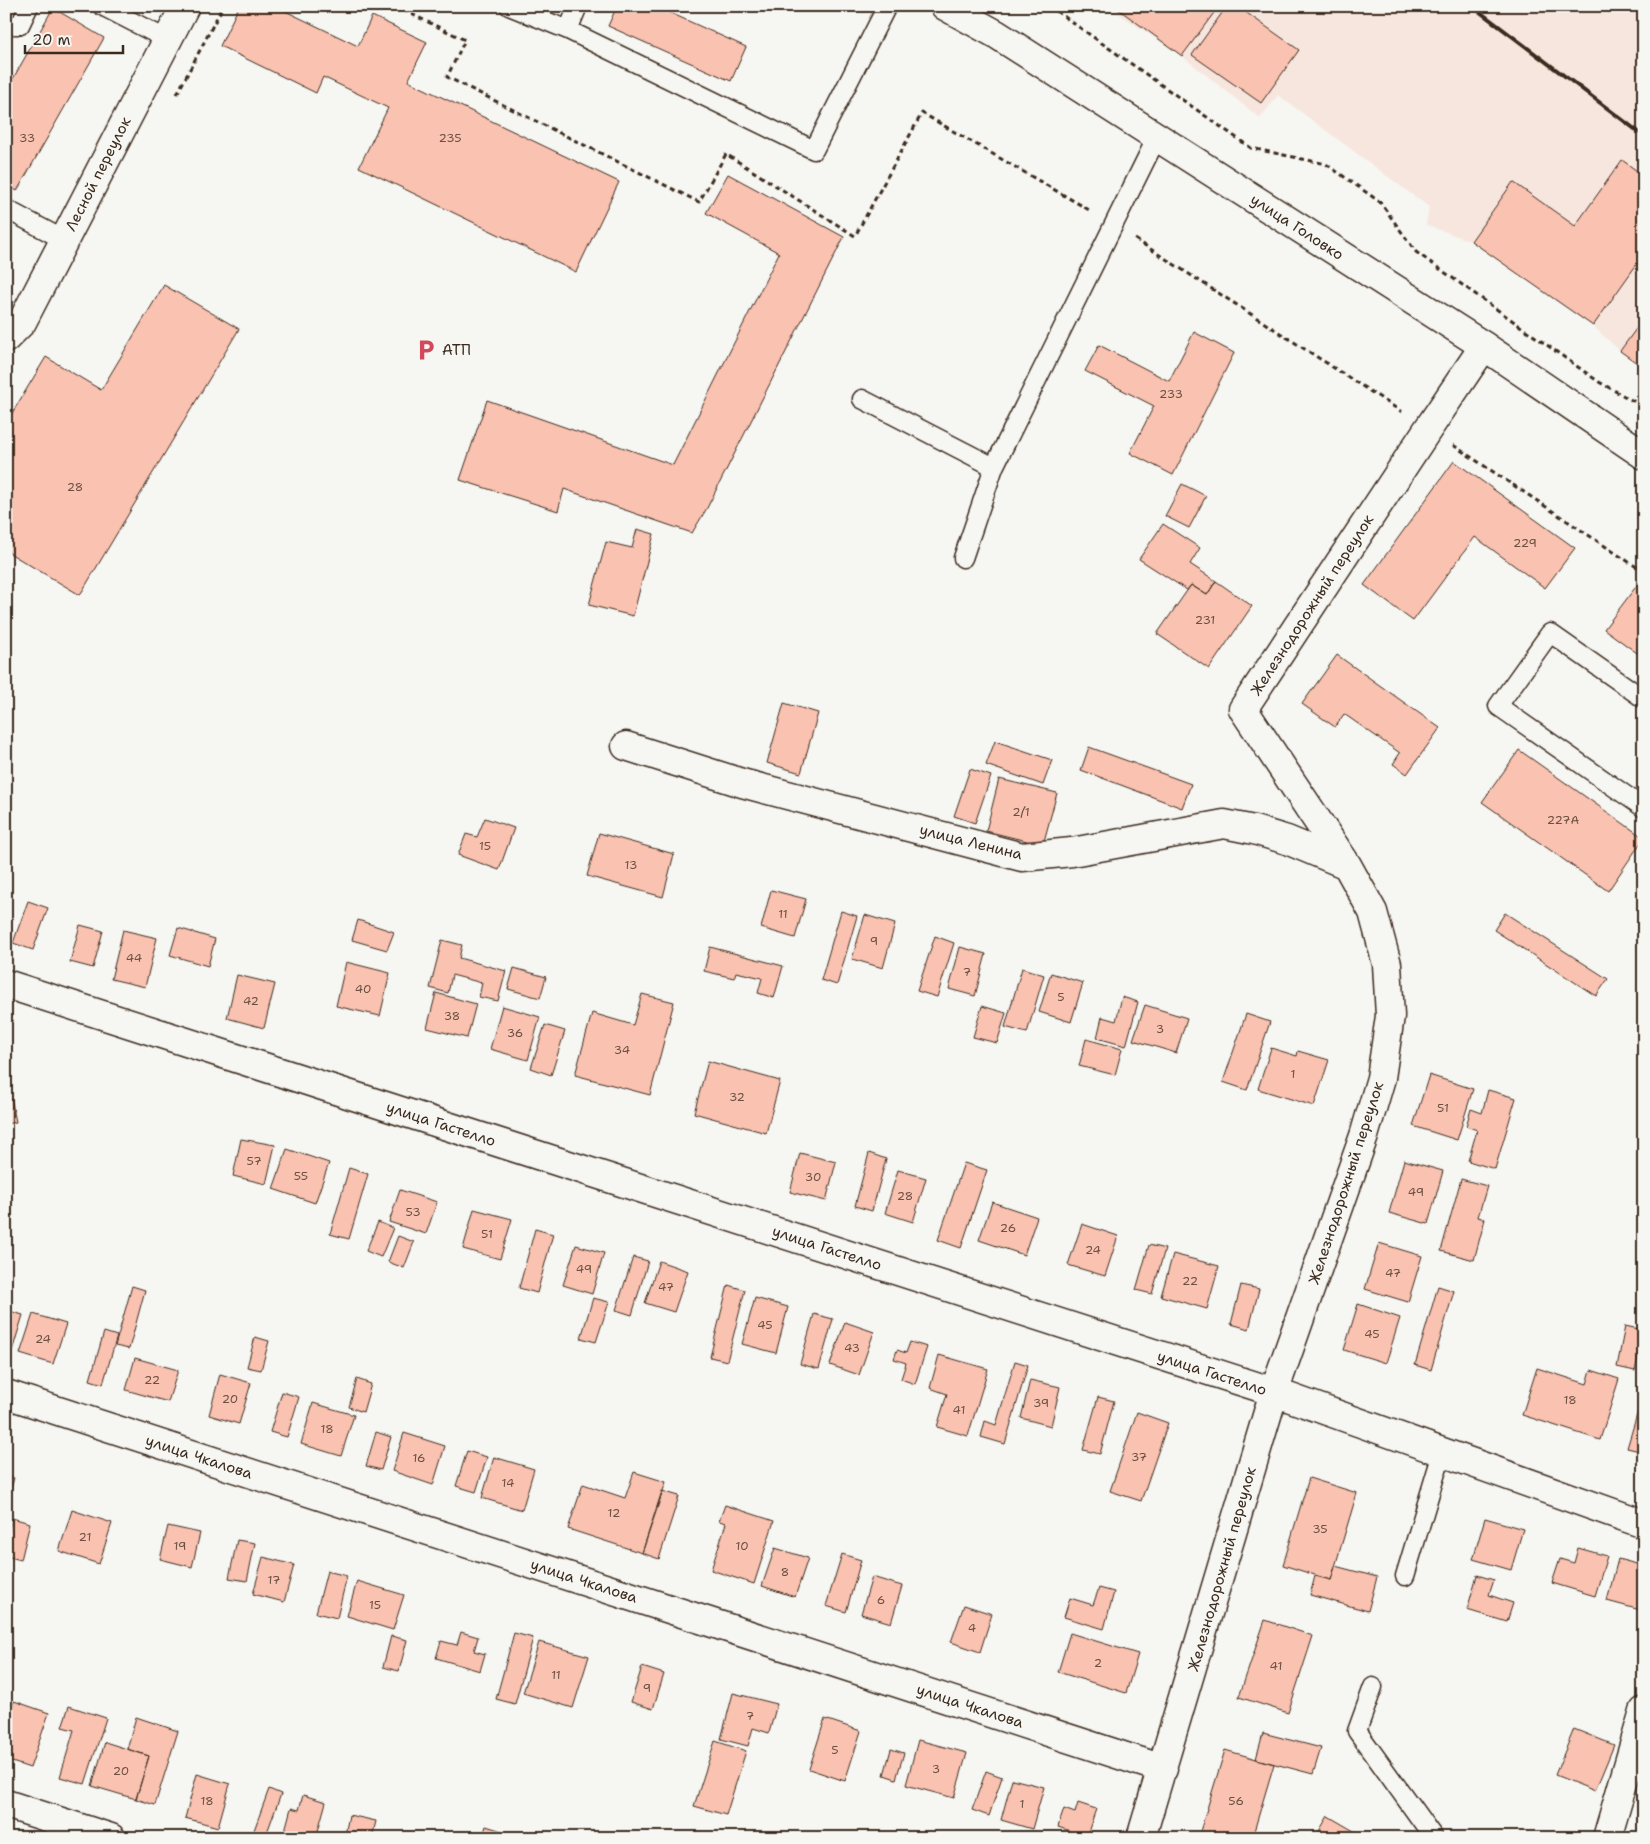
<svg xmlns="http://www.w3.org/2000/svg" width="1650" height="1844" viewBox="0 0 1650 1844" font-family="'Shantell Sans',sans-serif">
	<rect width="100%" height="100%" fill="#f6f6f2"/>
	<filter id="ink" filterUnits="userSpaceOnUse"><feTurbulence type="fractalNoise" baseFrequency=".02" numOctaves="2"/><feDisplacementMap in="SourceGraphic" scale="10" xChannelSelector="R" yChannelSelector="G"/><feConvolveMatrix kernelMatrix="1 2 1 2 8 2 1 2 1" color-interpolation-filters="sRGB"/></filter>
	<g filter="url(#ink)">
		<!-- built -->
		<path fill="#f7e6de" d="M1107 6H1644V176L1621 160 1575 226 1513 182 1471 241 1426 225 1429 207 1278 95 1260 118 1182 56Z
			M1644 254V318L1620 351 1593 326Z"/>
		<!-- building -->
		<path fill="#fac2b0" stroke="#3b2a1e" d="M239 6H275L358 46 372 16 427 42 408 81 619 182 576 272 359 167 388 108 323 77 316 93 220 46Z
			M617 6H655L746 47 731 81 608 26Z
			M1114 6H1219L1182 56Z
			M1227 6H1237L1299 50 1261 103 1192 55Z
			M53 8 104 38 17 191 6 184V91Z
			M1622 160 1644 176V254L1593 326 1471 241 1513 182 1575 226Z
			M728 174 844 237 707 508 692 533 564 489 558 511 460 480 487 400 673 465 779 253 706 213Z
			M164 285 239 329 80 595 6 551V423L46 357 101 390Z
			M1644 318V368L1620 351Z
			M1194 332 1234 353 1173 475 1130 453 1154 406 1085 371 1099 345 1169 381Z
			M1454 461 1575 548 1545 588 1475 537 1413 621 1364 585Z
			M1182 484 1206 496 1189 528 1165 516Z
			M1163 524 1200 548 1190 564 1216 581 1207 595 1191 585 1187 590 1139 559Z
			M637 529 654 534 633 616 589 605 606 542 632 548Z
			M1641 580 1644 582V658L1604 629Z
			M1216 581 1252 606 1209 669 1157 634 1191 585 1207 595Z
			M1337 655 1440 728 1407 774 1393 764 1400 753 1344 714 1335 727 1302 704Z
			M784 703 818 713 801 773 767 763Z
			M995 741 1052 760 1043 785 986 765Z
			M1089 747 1191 784 1182 808 1081 770Z
			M1519 750 1644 838 1608 891 1482 802Z
			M970 769 991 776 975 823 954 816Z
			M999 779 1057 793 1043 845 986 831Z
			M485 818 514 828 499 870 458 855 466 834 477 837Z
			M599 833 674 854 663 897 587 876Z
			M771 890 806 899 795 938 761 928Z
			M28 901 48 908 33 950 13 943Z
			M841 911 857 916 837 985 821 980Z
			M1505 913 1608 979 1596 996 1494 930Z
			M865 915 895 924 883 968 852 959Z
			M358 920 394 932 387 950 352 940Z
			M80 925 103 931 93 968 70 962Z
			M178 928 215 939 208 966 170 955Z
			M123 930 157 938 145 987 111 979Z
			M935 936 954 943 937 997 917 991Z
			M442 940 462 945 459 958 506 971 498 1001 479 997 482 983 452 975 448 993 430 988Z
			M710 947 783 966 774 998 758 993 762 978 736 972 734 978 704 971Z
			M960 947 986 954 975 996 949 989Z
			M346 962 390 973 380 1016 336 1006Z
			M514 968 546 977 540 998 508 989Z
			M1022 968 1044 975 1027 1033 1005 1027Z
			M1051 973 1083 983 1071 1022 1039 1012Z
			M237 975 275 984 264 1028 227 1018Z
			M436 993 476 1004 467 1038 427 1028Z
			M642 994 674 1002 650 1095 575 1075 592 1013 633 1025Z
			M1122 997 1138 1002 1126 1046 1097 1038 1102 1017 1116 1021Z
			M1145 1005 1187 1018 1176 1053 1133 1040Z
			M502 1006 540 1017 528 1060 490 1049Z
			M982 1006 1006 1013 997 1043 973 1037Z
			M1246 1014 1270 1022 1247 1090 1223 1082Z
			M545 1025 565 1031 551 1075 531 1068Z
			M1086 1039 1122 1049 1115 1075 1079 1066Z
			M1271 1048 1297 1056 1298 1051 1329 1060 1314 1106 1258 1089Z
			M708 1061 780 1081 766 1133 694 1113Z
			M6 1072 16 1122 6 1124Z
			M1429 1075 1473 1089 1457 1140 1413 1126Z
			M1488 1090 1516 1098 1495 1169 1468 1161 1477 1130 1466 1126 1471 1109 1482 1113Z
			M241 1139 275 1145 266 1184 233 1176Z
			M287 1149 329 1163 315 1203 273 1189Z
			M800 1153 836 1162 826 1201 790 1192Z
			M869 1153 886 1159 872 1211 855 1206Z
			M1404 1160 1443 1171 1428 1224 1389 1213Z
			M964 1163 987 1170 961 1248 938 1240Z
			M349 1168 368 1174 349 1239 330 1234Z
			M898 1170 926 1178 913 1222 885 1213Z
			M1461 1179 1487 1186 1478 1217 1485 1219 1474 1260 1441 1251Z
			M400 1190 437 1202 426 1234 389 1222Z
			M992 1202 1037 1217 1024 1255 979 1240Z
			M474 1209 512 1219 500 1259 463 1249Z
			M378 1222 393 1228 381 1257 366 1251Z
			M1082 1224 1118 1236 1105 1276 1068 1265Z
			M535 1229 553 1234 537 1293 519 1288Z
			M398 1236 414 1242 404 1268 388 1262Z
			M1379 1243 1422 1256 1408 1302 1365 1289Z
			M576 1245 604 1253 592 1294 563 1285Z
			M1149 1245 1165 1249 1152 1294 1136 1290Z
			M1173 1254 1219 1266 1207 1309 1161 1296Z
			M633 1257 648 1261 632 1315 616 1310Z
			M659 1261 688 1271 674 1312 645 1303Z
			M728 1285 745 1290 727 1361 710 1357Z
			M1241 1285 1259 1289 1249 1329 1231 1324Z
			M132 1286 145 1290 129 1349 115 1346Z
			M1438 1286 1454 1291 1431 1370 1415 1365Z
			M593 1298 609 1302 596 1342 581 1338Z
			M755 1298 788 1307 776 1353 742 1344Z
			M1358 1304 1400 1318 1386 1363 1344 1350Z
			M6 1310 23 1315 12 1351 6 1350Z
			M33 1314 66 1324 53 1364 20 1354Z
			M814 1314 833 1319 819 1369 800 1364Z
			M845 1322 874 1332 859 1375 830 1365Z
			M1625 1326 1644 1330 1635 1371 1617 1367Z
			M104 1332 117 1336 103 1384 90 1380Z
			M255 1337 269 1341 261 1370 247 1367Z
			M910 1342 927 1347 915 1384 901 1379 906 1363 894 1359 897 1350 906 1353Z
			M939 1355 988 1369 968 1436 937 1427 947 1394 930 1388Z
			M135 1358 178 1370 168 1402 126 1390Z
			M1015 1361 1028 1365 1005 1444 981 1437 985 1421 996 1425Z
			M1537 1368 1587 1384 1591 1370 1619 1379 1600 1440 1522 1415Z
			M220 1374 251 1383 239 1424 209 1415Z
			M357 1379 371 1384 363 1412 349 1407Z
			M1030 1380 1060 1387 1051 1426 1021 1418Z
			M1644 1391V1452L1627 1448Z
			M282 1392 299 1397 287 1437 270 1432Z
			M1098 1397 1114 1401 1100 1454 1083 1450Z
			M313 1403 354 1415 341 1456 301 1444Z
			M1137 1412 1168 1423 1141 1501 1110 1491Z
			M376 1432 391 1437 381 1470 366 1466Z
			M404 1433 445 1446 433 1485 392 1471Z
			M467 1451 487 1457 476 1492 456 1486Z
			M494 1457 534 1469 522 1510 482 1498Z
			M634 1472 666 1482 642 1553 568 1529 583 1484 625 1498Z
			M6 1476 14 1478 6 1505Z
			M1309 1478 1357 1493 1331 1580 1283 1565Z
			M662 1491 679 1496 659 1559 642 1553Z
			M725 1505 774 1521 754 1584 711 1570 726 1523 719 1521Z
			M72 1510 112 1523 99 1564 59 1551Z
			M12 1518 30 1523 21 1560 6 1556V1541Z
			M1485 1518 1523 1529 1511 1570 1473 1559Z
			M168 1526 200 1533 192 1567 160 1559Z
			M237 1540 255 1543 247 1581 229 1578Z
			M775 1548 808 1558 795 1597 762 1586Z
			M1578 1548 1607 1556 1595 1596 1552 1583 1560 1559 1574 1563Z
			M842 1554 861 1560 846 1612 826 1606Z
			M263 1557 294 1565 284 1602 253 1594Z
			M1618 1559 1644 1566V1611L1607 1601Z
			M1335 1566 1377 1577 1368 1611 1310 1595 1315 1576 1331 1580Z
			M327 1571 347 1576 337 1618 316 1613Z
			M1477 1575 1494 1580 1489 1595 1513 1603 1507 1622 1467 1610Z
			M872 1577 902 1586 891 1623 861 1614Z
			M357 1581 404 1595 393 1630 347 1616Z
			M1099 1588 1114 1592 1104 1629 1064 1617 1070 1598 1093 1605Z
			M964 1605 992 1614 980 1652 951 1642Z
			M1265 1620 1313 1636 1288 1713 1239 1697Z
			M461 1632 478 1637 474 1651 485 1654 480 1671 436 1658 441 1641 457 1645Z
			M514 1633 533 1638 515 1704 496 1699Z
			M1070 1633 1138 1654 1126 1693 1058 1672Z
			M391 1636 407 1640 399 1671 383 1667Z
			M539 1642 589 1656 573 1708 523 1693Z
			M642 1667 664 1674 653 1709 631 1702Z
			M733 1693 777 1704 769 1733 753 1728 748 1746 721 1739Z
			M14 1701 49 1713 30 1768 6 1760V1723Z
			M69 1706 106 1718 85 1784 60 1777 74 1730 62 1727Z
			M136 1717 178 1731 155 1805 136 1799 149 1756 127 1749Z
			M825 1719 861 1731 845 1781 809 1769Z
			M1574 1729 1614 1745 1595 1791 1555 1775Z
			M1263 1733 1321 1748 1313 1774 1256 1759Z
			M918 1740 967 1753 954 1798 906 1785Z
			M715 1741 746 1751 726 1815 694 1806Z
			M105 1742 149 1756 136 1799 92 1786Z
			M891 1749 904 1753 896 1779 884 1775Z
			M1225 1750 1274 1764 1252 1838H1198Z
			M986 1771 1002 1777 989 1816 972 1810Z
			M197 1774 230 1784 218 1827 185 1818Z
			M1012 1779 1044 1787 1032 1829 1001 1820Z
			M269 1789 281 1794 265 1838 253 1833Z
			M303 1795 326 1802 316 1838H283L291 1808 299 1810Z
			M1078 1803 1096 1809 1086 1838H1068L1070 1831 1058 1827 1064 1809 1075 1813Z
			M349 1815 376 1821 372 1838H349L350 1836 345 1835Z
			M1328 1816 1366 1838H1315Z
			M486 1826 525 1838H482Z"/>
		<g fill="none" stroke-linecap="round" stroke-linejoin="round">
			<!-- lane casing -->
			<g stroke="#3b2a1e" stroke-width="21">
				<path id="lane" d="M102 6 168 40
					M509 6 568 30
					M578 6 568 30 814 150 887 6
					M6 25H20L29 6
					M6 209 64 240
					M862 399 994 467 1157 137
					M963 558 994 467
					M1644 699 1550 633 1498 706 1644 808
					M1405 1576 1442 1453
					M1373 1687 1357 1731 1434 1838"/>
			</g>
			<!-- street casing -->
			<g stroke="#3b2a1e" stroke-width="31">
				<path id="street" d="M626 746 742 783 1022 857 1072 852 1224 824 1254 830 1287 840 1347 865
					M6 984 1274 1392 1644 1524
					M6 1394 1163 1769
					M6 1804 111 1838
					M1141 1838 1274 1392 1364 1136 1381 1078 1390 1016 1387 964 1373 912 1347 865 1243 709 1428 429 1484 346
					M1607 1838 1644 1711"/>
			</g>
			<!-- secondary casing -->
			<g stroke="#3b2a1e" stroke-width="31">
				<path id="secondary" d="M945 6 996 34 1484 346 1644 455
					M6 338 22 322 185 6"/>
			</g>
			<!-- path -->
			<path stroke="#3b2a1e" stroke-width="3" stroke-dasharray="5 4" stroke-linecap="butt" d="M395 6 465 40 447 77 699 202 726 154 855 236 922 113 1091 211
				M1049 6 1251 148 1326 164 1380 202 1416 252 1599 382 1644 407
				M177 94 223 6
				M1135 239 1402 412
				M1453 445 1644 572"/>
			<!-- lane -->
			<use href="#lane" stroke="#f6f6f2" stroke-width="18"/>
			<!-- street -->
			<use href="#street" stroke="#f6f6f2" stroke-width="28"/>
			<!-- secondary -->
			<use href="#secondary" stroke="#f6f6f2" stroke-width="28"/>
			<!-- rail -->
			<path stroke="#3b2a1e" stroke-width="4" d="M1472 6 1644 136
				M1643 6 1644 7"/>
		</g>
	</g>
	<!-- icons -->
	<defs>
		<g id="parking-bare" transform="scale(1.725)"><path d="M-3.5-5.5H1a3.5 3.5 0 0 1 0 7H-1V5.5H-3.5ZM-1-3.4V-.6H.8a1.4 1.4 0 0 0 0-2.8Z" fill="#d1495b" stroke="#f6f6f2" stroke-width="2.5" paint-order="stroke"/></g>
	</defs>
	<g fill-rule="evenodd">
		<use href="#parking-bare" x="426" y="350"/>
	</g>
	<g text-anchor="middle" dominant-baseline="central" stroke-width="5" stroke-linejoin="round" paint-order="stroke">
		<!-- number labels -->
		<g font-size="12" fill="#6b5042">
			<text x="27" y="138">33</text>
			<text x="450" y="138">235</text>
			<text x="1171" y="394">233</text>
			<text x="75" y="487">28</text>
			<text x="1525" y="543">229</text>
			<text x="1205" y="620">231</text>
			<text x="1021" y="812">2/1</text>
			<text x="1563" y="820">227А</text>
			<text x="485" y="846">15</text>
			<text x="631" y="865">13</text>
			<text x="783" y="914">11</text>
			<text x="874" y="941">9</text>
			<text x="134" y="958">44</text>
			<text x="967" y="972">7</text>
			<text x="363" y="989">40</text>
			<text x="1061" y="997">5</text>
			<text x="251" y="1001">42</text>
			<text x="452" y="1016">38</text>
			<text x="1160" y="1029">3</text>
			<text x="515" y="1033">36</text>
			<text x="622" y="1050">34</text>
			<text x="1293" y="1074">1</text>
			<text x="737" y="1097">32</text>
			<text x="1443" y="1108">51</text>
			<text x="254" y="1161">57</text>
			<text x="301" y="1176">55</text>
			<text x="813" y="1177">30</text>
			<text x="1416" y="1192">49</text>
			<text x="905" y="1196">28</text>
			<text x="413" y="1212">53</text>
			<text x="1008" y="1228">26</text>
			<text x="487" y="1234">51</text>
			<text x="1093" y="1250">24</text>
			<text x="584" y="1269">49</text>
			<text x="1393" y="1273">47</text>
			<text x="1190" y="1281">22</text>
			<text x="666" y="1287">47</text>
			<text x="765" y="1325">45</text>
			<text x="1372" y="1334">45</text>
			<text x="43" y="1339">24</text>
			<text x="852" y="1348">43</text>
			<text x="152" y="1380">22</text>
			<text x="230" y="1399">20</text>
			<text x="1570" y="1400">18</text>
			<text x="1041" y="1403">39</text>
			<text x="959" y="1410">41</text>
			<text x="327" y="1429">18</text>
			<text x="1139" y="1457">37</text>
			<text x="419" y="1458">16</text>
			<text x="508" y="1483">14</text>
			<text x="614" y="1513">12</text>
			<text x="1320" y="1529">35</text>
			<text x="85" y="1537">21</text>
			<text x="180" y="1546">19</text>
			<text x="742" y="1546">10</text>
			<text x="785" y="1572">8</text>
			<text x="274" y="1580">17</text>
			<text x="881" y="1600">6</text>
			<text x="375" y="1605">15</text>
			<text x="972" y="1628">4</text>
			<text x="1098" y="1663">2</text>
			<text x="1276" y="1666">41</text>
			<text x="556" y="1675">11</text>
			<text x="647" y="1688">9</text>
			<text x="750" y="1716">7</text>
			<text x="835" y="1750">5</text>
			<text x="936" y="1769">3</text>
			<text x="121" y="1771">20</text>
			<text x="207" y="1801">18</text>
			<text x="1236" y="1801">56</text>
			<text x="1022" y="1804">1</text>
		</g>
		<!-- street labels -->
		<g font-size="15" fill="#3b2a1e" stroke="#f6f6f2">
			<text transform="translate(98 174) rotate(-63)">Лесной переулок</text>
			<text transform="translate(1297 227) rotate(33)">улица Головко</text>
			<text transform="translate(1312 605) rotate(-57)">Железнодорожный переулок</text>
			<text transform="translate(971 842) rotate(14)">улица Ленина</text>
			<text transform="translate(441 1124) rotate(18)">улица Гастелло</text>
			<text transform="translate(1346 1183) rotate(-72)">Железнодорожный переулок</text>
			<text transform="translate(827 1248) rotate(18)">улица Гастелло</text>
			<text transform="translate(1212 1373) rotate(18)">улица Гастелло</text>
			<text transform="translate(199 1457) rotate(18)">улица Чкалова</text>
			<text transform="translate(1222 1569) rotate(-74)">Железнодорожный переулок</text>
			<text transform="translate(584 1581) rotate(18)">улица Чкалова</text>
			<text transform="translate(970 1706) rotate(18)">улица Чкалова</text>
		</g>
		<!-- poi labels -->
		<g font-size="15" fill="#3b2a1e" stroke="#f6f6f2" text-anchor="start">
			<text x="442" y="350">АТП</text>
		</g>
	</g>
	<!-- margin -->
	<rect width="1650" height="1844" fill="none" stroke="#f6f6f2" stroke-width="25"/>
	<rect x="12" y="12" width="1625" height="1819" fill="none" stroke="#3b2a1e" stroke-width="2" filter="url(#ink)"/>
	<!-- scale -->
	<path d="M25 45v8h98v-8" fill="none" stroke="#3b2a1e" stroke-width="2.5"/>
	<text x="32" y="45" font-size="15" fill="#3b2a1e" stroke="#f6f6f2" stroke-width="4" paint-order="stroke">20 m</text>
</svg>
